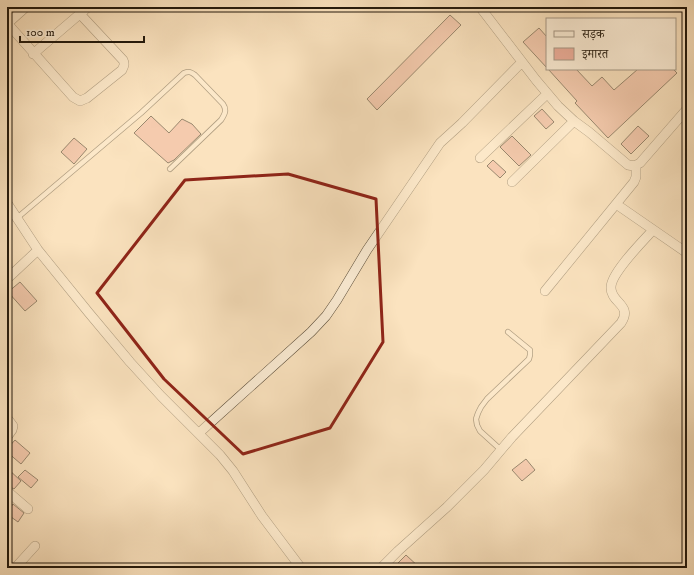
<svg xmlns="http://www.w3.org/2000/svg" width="694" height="575" viewBox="0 0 694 575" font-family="'IM FELL DW Pica','Noto Serif Devanagari',serif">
	<rect width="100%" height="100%" fill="#fbe3bf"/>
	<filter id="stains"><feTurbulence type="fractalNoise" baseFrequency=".005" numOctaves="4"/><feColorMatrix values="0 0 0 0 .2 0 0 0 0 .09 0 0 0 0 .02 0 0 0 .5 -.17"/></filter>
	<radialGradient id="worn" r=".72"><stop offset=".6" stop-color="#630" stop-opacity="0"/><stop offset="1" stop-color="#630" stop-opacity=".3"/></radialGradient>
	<!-- building -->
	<path fill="#edae9a" stroke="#23190c" d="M450 15 461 25 377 110 367 99Z
		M539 28 547 37V68L523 42Z
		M548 69H576L592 86 602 77 614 90 638 69H673L677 73 608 138 575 103 577 101Z
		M542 109 554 122 546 129 534 116Z
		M151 116 169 133 182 119 192 124 201 134 174 160 168 163 134 133Z
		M638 126 649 136 631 154 621 144Z
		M512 136 531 155 519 166 500 147Z
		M74 138 87 149 74 164 61 152Z
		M493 160 506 172 500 178 487 166Z
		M20 282 37 301 25 311 8 292Z
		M15 440 30 453 21 464 7 452V449Z
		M526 459 535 470 522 481 512 470Z
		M7 468 21 481 14 489 7 485Z
		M25 470 38 480 31 488 18 477Z
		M13 504 24 513 18 522 7 514V513Z
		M406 555 420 568H393Z"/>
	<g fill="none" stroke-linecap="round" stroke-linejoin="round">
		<!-- lane casing -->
		<g stroke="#594c39" stroke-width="6">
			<path id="lane" d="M17 218 141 113 184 73C189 71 191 72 195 75L223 104C227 110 225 114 221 120L170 169
				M501 450 480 431 477 425 476 419 478 413 481 407 487 399 529 359 530 355V350L508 332"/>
		</g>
		<!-- street casing -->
		<g stroke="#594c39" stroke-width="10">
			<path id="street" d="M480 7 536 80 558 106 574 121 589 132 628 165C633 166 635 166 640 163L687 109
				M686 7 687 8
				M7 23 73 97 80 101 87 98 122 70C124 66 125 64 123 60L80 14
				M7 24 26 7
				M33 54 88 7
				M480 158 547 94
				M512 182 574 121
				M7 203 38 250 89 313 130 362 161 396 220 455 233 471 262 516 301 568
				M616 204 687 253
				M7 279 38 250
				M545 291 634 182 636 177V165
				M7 418 13 426 12 430 7 437
				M199 433 311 332 326 316 337 300 367 250 440 143 462 123 522 62
				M7 491 28 509
				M15 568 35 546
				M381 568 398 551 447 507 484 470 512 437 621 323C633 305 611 303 611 288 610 274 643 241 653 230"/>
		</g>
		<!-- lane -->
		<use href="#lane" stroke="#fcedd5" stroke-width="4.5"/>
		<!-- street -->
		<use href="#street" stroke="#fcedd5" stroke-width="9"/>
	</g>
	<!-- marked area -->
	<path d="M0 0H694V575H0ZM288 174 376 199 383 342 330 428 243 454 164 379 97 293 185 180Z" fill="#fbe3bf" fill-opacity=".55" fill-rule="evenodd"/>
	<path fill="none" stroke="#8f2418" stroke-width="3" stroke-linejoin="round" d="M288 174 376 199 383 342 330 428 243 454 164 379 97 293 185 180Z"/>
	<!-- margin -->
	<rect width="694" height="575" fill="none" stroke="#fbe3bf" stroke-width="24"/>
	<rect x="8" y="8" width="678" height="559" fill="none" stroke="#23190c" stroke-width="2"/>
	<rect x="12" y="12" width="670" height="551" fill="none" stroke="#23190c"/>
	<!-- legend -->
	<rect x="546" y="18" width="130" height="52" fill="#fcedd5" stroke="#a59885"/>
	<rect x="554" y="31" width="20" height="6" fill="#fcedd5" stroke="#a59885"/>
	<text x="582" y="38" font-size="12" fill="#23190c">सड़क</text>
	<rect x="554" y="48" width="20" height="12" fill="#edae9a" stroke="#a59885"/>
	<text x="582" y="58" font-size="12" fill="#23190c">इमारत</text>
	<!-- scale -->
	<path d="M20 36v6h124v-6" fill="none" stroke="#23190c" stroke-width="2"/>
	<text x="26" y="36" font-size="12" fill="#23190c" stroke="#fcedd5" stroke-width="3" paint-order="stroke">100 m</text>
	<rect width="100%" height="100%" filter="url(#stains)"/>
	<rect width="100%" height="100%" fill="url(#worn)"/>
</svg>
